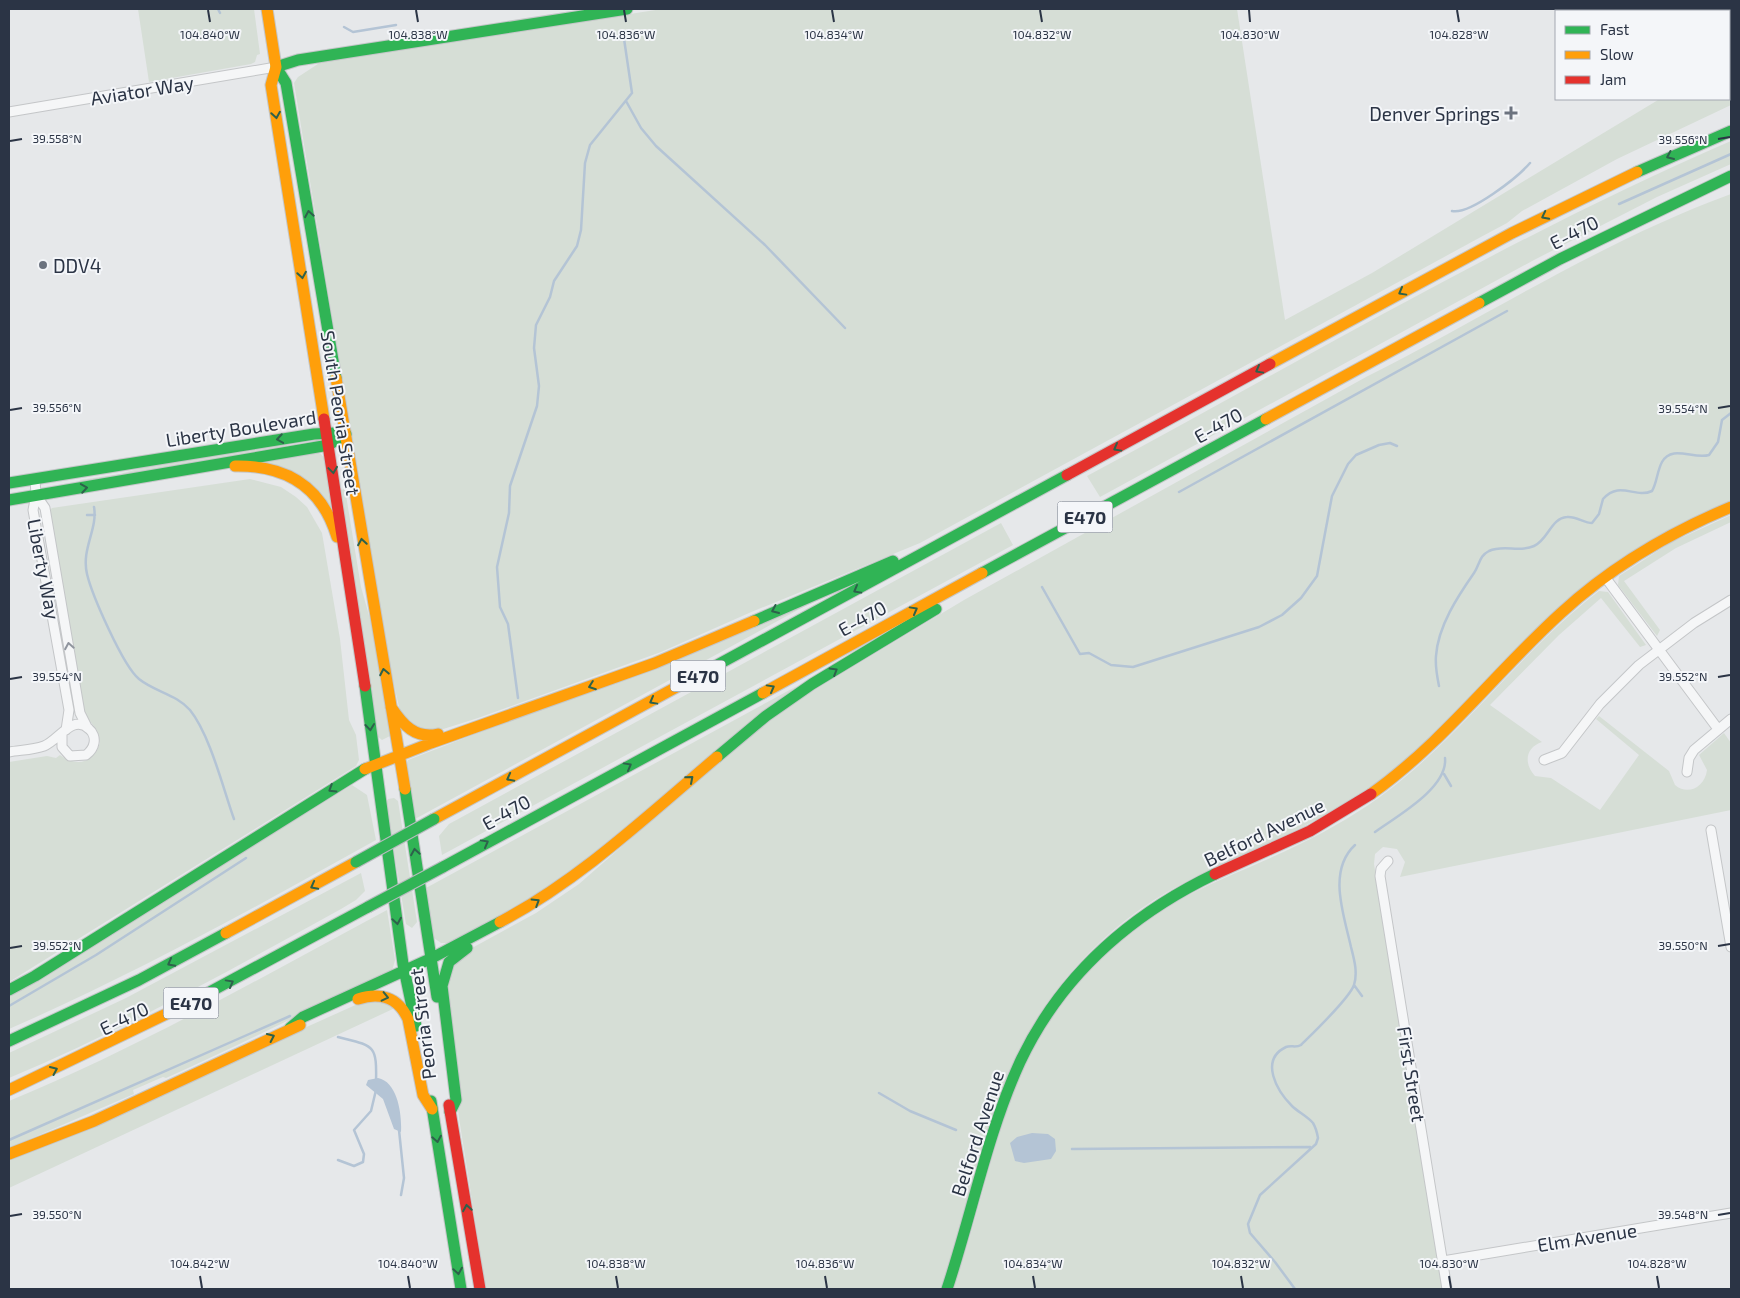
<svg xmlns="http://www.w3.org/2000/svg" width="1740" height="1298" viewBox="0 0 1740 1298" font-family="'Exo 2',sans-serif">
	<rect width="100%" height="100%" fill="#e6e8ea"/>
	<!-- green -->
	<path fill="#d6ded6" d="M138 9H254L260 54 257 55 255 62 251 64 149 82Z
		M662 9H1237L1285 320 1372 273 1658 100 1729 99V67L1731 66V105L1617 159 1522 211 1507 223 1479 238 920 543 749 613 661 652 478 718 437 731H419L400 711 387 654 294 83 298 77 321 62Z
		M1731 141V164L1657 197 1534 260 1100 497 1087 476C1300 362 1509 237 1731 141Z
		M1731 194V502C1667 527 1609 561 1558 608 1490 671 1435 745 1357 796 1293 838 1219 860 1154 900 1117 924 1083 955 1056 991 989 1078 977 1189 941 1289H486L459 1118 445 993 452 964 472 948 536 913 579 884 693 784 788 706 964 600 1366 377C1488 316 1602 241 1731 194Z
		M287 443V446L212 462 79 482 80 480 120 474 152 465Z
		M314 452 321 454 325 459 333 513 327 504 262 461Z
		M250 479 281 487 296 497 307 507 322 533 340 639 349 720 356 735 359 760 356 766 9 982V762L47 756 56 758 60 755C76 767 93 764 100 743L96 729 84 713 49 511 52 508Z
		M345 489 361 587 370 619 391 730 390 736 382 740 377 736 341 490Z
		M1731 515V522L1676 548 1624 581 1660 630 1657 636 1618 585 1619 576 1670 543Z
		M1001 523 1013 545 442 855 439 836 449 824Z
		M1599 591 1608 592 1646 645 1640 647 1601 598 1559 635 1490 705 1542 742C1526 747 1523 763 1535 776L1551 778 1600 810 1639 755 1596 719 1599 716 1669 771 1675 785C1688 796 1705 787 1707 770L1699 755 1724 733 1731 743V810L1400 877 1405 862 1397 849 1383 847 1375 854 1374 864 1442 1289H953C976 1225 989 1157 1013 1094 1043 1014 1100 946 1174 903 1214 880 1258 865 1300 844 1331 829 1362 811 1389 790 1466 731 1522 650 1599 591Z
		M807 605 415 819 406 764 408 760Z
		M797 686 575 868 541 892 449 943H441L434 938 426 888Z
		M352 785 367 795 376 840C256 907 135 974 9 1029V997Z
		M394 798 398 801 417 922 412 928 406 924 386 803 388 799Z
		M361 873 365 891 356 900 341 909C232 969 124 1030 9 1078V1053L126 998Z
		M387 910 395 960 392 971C316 1006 242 1044 166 1078L163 1077 133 1090 134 1094 9 1148V1101C140 1047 262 977 387 910Z
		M371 998 395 1008 9 1188V1161Z"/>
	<!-- water -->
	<path fill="#b4c4d5" d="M378 1078C398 1082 402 1115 401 1132L394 1129 383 1099 366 1085 368 1080Z
		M1032 1133 1048 1134 1055 1139 1056 1151 1051 1159 1024 1163 1015 1161 1010 1143 1017 1137Z"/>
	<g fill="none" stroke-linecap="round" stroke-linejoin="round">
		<!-- stream -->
		<path stroke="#b4c4d5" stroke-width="2.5" d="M218 9 220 13
			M344 27 353 32 396 25
			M626 101 641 128 656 146 765 245 845 328
			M1619 204 1731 154
			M1452 211C1470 215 1518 177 1530 163
			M1179 492 1507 311
			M94 507C98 529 81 549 87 574 92 595 123 666 139 679 155 692 176 694 190 710 210 735 223 788 234 819
			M87 515H95
			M1042 587 1080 654 1089 653 1111 665 1133 667 1259 627 1282 615 1301 598 1317 576 1332 496 1348 464 1356 455 1379 445 1390 443 1397 446
			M1439 686C1437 676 1435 666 1436 656 1438 626 1458 596 1474 573 1480 564 1479 556 1489 551 1504 544 1519 553 1534 546 1548 540 1551 518 1567 517 1576 516 1584 523 1592 523L1599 514 1603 499C1620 480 1635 499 1652 491 1657 483 1657 471 1662 462 1672 444 1694 460 1709 455L1718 442 1722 420 1731 413
			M518 698 508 624 500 607 497 567 509 513 510 486 537 406 539 386 534 348 536 325 550 297 554 281 577 246 581 230 585 163 590 145 632 93 623 32
			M1444 774 1451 786
			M1375 832C1397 816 1448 788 1445 758
			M1354 985 1362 996
			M9 1006 96 955 246 858
			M338 1037C374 1046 377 1044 376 1082
			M879 1093 910 1111 956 1130
			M399 1130 404 1178 401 1195
			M9 1140 290 1016
			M1072 1149 1310 1147
			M338 1160 354 1166 363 1162 364 1154 354 1130 371 1111 376 1090
			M1295 1289 1275 1262 1250 1233 1248 1224 1260 1195 1316 1144 1318 1138C1317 1132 1316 1128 1313 1123 1307 1116 1298 1112 1292 1106 1277 1091 1259 1060 1286 1047 1291 1045 1296 1048 1301 1045 1313 1033 1349 999 1354 985 1358 972 1354 959 1351 947 1344 915 1327 871 1355 845"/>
		<!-- street casing -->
		<g stroke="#c4c6c8" stroke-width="11">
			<path id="street" d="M9 112 276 67
				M35 479 36 495 33 510 69 710 66 730
				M36 495 45 508 80 713 87 727
				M1605 577 1718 729
				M9 752C20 750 33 750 44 746 58 741 73 713 89 729 93 732 95 738 94 743 93 749 90 752 86 755L70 756 62 747V735
				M1544 760 1562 753 1600 704 1639 665 1694 623 1731 600
				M1687 772 1689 758 1694 750 1731 719
				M1711 830 1731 947
				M1388 861 1381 869 1380 876 1447 1289
				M1443 1261 1731 1213"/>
		</g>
		<!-- fast casing -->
		<g stroke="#c4c6c8" stroke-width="13">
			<path id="fast" d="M276 67 286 83 336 378
				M276 67 298 60 627 9
				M1637 172 1731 131
				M1479 303 1560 259 1731 176
				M9 483 314 434 334 433
				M9 500 329 445 346 434
				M982 573 1266 419
				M754 621 893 561
				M684 683 1067 475
				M365 686 403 964 416 1026
				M717 757 766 716 812 684 936 609
				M405 789 437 997
				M443 867 763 693
				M9 990 35 976 365 769
				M191 1002 368 907
				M290 1028 303 1017 432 958 500 922
				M9 1041 139 980 226 933
				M431 1101 461 1289
				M450 1112 456 1100 442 986 449 962 467 948
				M947 1289C972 1214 987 1134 1020 1062 1061 975 1130 915 1215 874"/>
		</g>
		<!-- slow casing -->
		<g stroke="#c4c6c8" stroke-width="13">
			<path id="slow" d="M267 9 276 67 271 85 324 419
				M1270 364 1512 233 1637 172
				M336 378 405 789
				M1266 419 1479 303
				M235 466C287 465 322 487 337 537
				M763 693 982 573
				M391 707C403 725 415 739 438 734
				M365 769 431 743 655 663 754 621
				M1371 794C1443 743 1496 672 1561 613 1611 567 1669 533 1731 507
				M434 819 684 683
				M500 922C581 879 647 816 717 757
				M226 933 356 862
				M358 999C380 992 398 997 408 1019L423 1095 432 1109
				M9 1090 191 1002
				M9 1154 94 1121 300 1025"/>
		</g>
		<!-- jam casing -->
		<g stroke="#c4c6c8" stroke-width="13">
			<path id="jam" d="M324 419 365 686
				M1067 475 1270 364
				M1215 874 1310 831 1371 794
				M449 1105 480 1289"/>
		</g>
		<!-- street -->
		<use href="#street" stroke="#f5f6f7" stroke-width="9"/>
		<!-- fast -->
		<use href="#fast" stroke="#30b455" stroke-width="11"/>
		<!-- slow -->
		<use href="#slow" stroke="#ff9f0a" stroke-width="11"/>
		<!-- jam -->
		<use href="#jam" stroke="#e5322d" stroke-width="11"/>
		<!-- fast-bridge casing -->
		<g stroke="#b8bbbf" stroke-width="13" stroke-linecap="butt">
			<path id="fast-bridge" d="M356 862 434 819
				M368 907 443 867"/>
		</g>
		<!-- fast-bridge -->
		<use href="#fast-bridge" stroke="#30b455" stroke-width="11"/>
	</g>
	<!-- one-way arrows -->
	<defs><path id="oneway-chevron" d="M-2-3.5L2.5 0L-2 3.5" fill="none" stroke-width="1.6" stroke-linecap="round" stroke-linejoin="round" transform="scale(1.25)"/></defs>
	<g stroke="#2d614b">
		<use href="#oneway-chevron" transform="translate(276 115) rotate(81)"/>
		<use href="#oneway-chevron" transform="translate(1670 156) rotate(156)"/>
		<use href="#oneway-chevron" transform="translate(309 214) rotate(-100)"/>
		<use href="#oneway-chevron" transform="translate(1545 216) rotate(153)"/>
		<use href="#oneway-chevron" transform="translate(302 275) rotate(81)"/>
		<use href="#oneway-chevron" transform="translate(1402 292) rotate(151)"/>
		<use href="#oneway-chevron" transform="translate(1259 370) rotate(151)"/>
		<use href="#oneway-chevron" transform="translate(280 439) rotate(171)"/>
		<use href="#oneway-chevron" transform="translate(1117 448) rotate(151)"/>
		<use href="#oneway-chevron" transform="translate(333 470) rotate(82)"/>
		<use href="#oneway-chevron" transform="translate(84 488) rotate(-9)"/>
		<use href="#oneway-chevron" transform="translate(362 542) rotate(-99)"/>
		<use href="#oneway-chevron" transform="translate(857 590) rotate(151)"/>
		<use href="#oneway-chevron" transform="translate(775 610) rotate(156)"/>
		<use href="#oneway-chevron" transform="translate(914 610) rotate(-29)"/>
		<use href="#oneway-chevron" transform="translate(834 671) rotate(-31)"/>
		<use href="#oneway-chevron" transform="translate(384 672) rotate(-101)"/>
		<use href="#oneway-chevron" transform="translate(592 686) rotate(160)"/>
		<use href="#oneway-chevron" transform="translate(771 688) rotate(-29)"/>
		<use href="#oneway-chevron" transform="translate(653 701) rotate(151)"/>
		<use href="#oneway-chevron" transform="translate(370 727) rotate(84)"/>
		<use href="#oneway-chevron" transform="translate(628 766) rotate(-29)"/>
		<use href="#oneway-chevron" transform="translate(510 778) rotate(152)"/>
		<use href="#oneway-chevron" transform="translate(690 779) rotate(-41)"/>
		<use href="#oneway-chevron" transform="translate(332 789) rotate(148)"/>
		<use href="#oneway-chevron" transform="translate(485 843) rotate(-29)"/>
		<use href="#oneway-chevron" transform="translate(415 852) rotate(-99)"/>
		<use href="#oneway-chevron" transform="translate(314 886) rotate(152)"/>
		<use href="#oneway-chevron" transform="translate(536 902) rotate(-32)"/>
		<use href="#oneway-chevron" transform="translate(397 921) rotate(81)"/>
		<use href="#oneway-chevron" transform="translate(171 963) rotate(152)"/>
		<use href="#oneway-chevron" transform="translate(230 983) rotate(-29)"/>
		<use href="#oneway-chevron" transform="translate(385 997) rotate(13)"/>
		<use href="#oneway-chevron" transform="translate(271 1037) rotate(-25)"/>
		<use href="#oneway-chevron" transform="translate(54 1070) rotate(-24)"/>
		<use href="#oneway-chevron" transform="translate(437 1139) rotate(80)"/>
		<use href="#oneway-chevron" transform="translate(467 1208) rotate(-99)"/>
		<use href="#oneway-chevron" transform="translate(458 1271) rotate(81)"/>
	</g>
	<use stroke="#90959e" href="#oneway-chevron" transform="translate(69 646) rotate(-100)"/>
	<!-- ticks -->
	<path fill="none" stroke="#2b3445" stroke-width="2" d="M208 10 210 22M416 10 418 22M624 10 626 22M832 10 834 22M1040 10 1042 22M1249 10 1250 22M1457 10 1459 22M1718 139 1730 137M10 141 22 139M1718 408 1730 406M10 410 22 408M1718 677 1730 675M10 679 22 677M1718 946 1730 944M10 948 22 946M1718 1215 1730 1213M10 1216 22 1214M200 1276 202 1288M408 1276 410 1288M616 1276 618 1288M825 1276 827 1288M1033 1276 1035 1288M1241 1276 1243 1288M1449 1276 1451 1288M1657 1276 1659 1288"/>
	<!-- markers -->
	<g fill="#6c737f" stroke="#f4f6f9" stroke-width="2">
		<path d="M1508.5 105.5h5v5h5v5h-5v5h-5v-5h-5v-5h5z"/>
		<circle cx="43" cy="265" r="5"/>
	</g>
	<g text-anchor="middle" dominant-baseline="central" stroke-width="4" stroke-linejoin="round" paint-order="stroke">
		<!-- shield labels -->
		<g fill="#f4f6f9" stroke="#676e7b" stroke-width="1">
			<rect x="1057.5" y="501.5" width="55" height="31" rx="4"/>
			<rect x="670.5" y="660.5" width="55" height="31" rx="4"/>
			<rect x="163.5" y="987.5" width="55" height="31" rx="4"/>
		</g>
		<g font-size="18" font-weight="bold" fill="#2b3445">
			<text x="1085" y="517">E470</text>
			<text x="698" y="676">E470</text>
			<text x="191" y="1003">E470</text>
		</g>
		<!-- street labels -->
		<g font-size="19" fill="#2b3445" stroke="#f4f6f9">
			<text transform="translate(142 90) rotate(-9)">Aviator Way</text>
			<text transform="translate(1574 232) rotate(-27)">E-470</text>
			<text transform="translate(341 413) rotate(81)">South Peoria Street</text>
			<text transform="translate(1218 425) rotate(-29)">E-470</text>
			<text transform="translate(241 428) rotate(-9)">Liberty Boulevard</text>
			<text transform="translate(44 569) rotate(79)">Liberty Way</text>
			<text transform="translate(862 618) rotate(-29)">E-470</text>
			<text transform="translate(506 812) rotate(-29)">E-470</text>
			<text transform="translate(1264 832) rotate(-26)">Belford Avenue</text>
			<text transform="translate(124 1018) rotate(-26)">E-470</text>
			<text transform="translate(422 1024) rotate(-97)">Peoria Street</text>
			<text transform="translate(1412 1074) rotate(81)">First Street</text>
			<text transform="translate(977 1133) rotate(-72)">Belford Avenue</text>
			<text transform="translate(1587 1237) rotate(-9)">Elm Avenue</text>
		</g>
		<!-- poi labels -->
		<g font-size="19" fill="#2b3445" stroke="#f4f6f9" text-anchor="end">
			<text x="1500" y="113">Denver Springs</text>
			<text x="53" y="265" text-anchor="start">DDV4</text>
		</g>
	</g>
	<g font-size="12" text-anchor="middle" fill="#2b3445" stroke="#f4f6f9" stroke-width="4" stroke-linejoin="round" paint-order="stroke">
		<text x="210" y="39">104.840°W</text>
		<text x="418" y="39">104.838°W</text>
		<text x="626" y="39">104.836°W</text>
		<text x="834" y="39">104.834°W</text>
		<text x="1042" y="39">104.832°W</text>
		<text x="1250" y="39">104.830°W</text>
		<text x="1459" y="39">104.828°W</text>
		<text x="57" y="143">39.558°N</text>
		<text x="1683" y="144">39.556°N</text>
		<text x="57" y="412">39.556°N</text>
		<text x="1683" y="413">39.554°N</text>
		<text x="57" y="681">39.554°N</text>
		<text x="1683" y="681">39.552°N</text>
		<text x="57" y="950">39.552°N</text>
		<text x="1683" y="950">39.550°N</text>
		<text x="57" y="1219">39.550°N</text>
		<text x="1683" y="1219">39.548°N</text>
		<text x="200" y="1268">104.842°W</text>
		<text x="408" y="1268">104.840°W</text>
		<text x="616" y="1268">104.838°W</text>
		<text x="825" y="1268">104.836°W</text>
		<text x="1033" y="1268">104.834°W</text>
		<text x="1241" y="1268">104.832°W</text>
		<text x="1449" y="1268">104.830°W</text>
		<text x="1657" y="1268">104.828°W</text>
	</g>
	<!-- border -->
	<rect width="1740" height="1298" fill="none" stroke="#2b3445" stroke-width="20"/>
	<!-- legend -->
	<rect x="1555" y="10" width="175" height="90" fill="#f4f6f9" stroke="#a4a8b1"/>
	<rect x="1565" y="26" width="25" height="8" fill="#30b455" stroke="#a4a8b1"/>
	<text x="1600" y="35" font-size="15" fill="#2b3445">Fast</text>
	<rect x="1565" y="51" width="25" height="8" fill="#ff9f0a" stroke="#a4a8b1"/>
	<text x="1600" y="60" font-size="15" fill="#2b3445">Slow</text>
	<rect x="1565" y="76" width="25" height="8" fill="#e5322d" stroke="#a4a8b1"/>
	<text x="1600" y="85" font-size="15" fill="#2b3445">Jam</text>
</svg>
